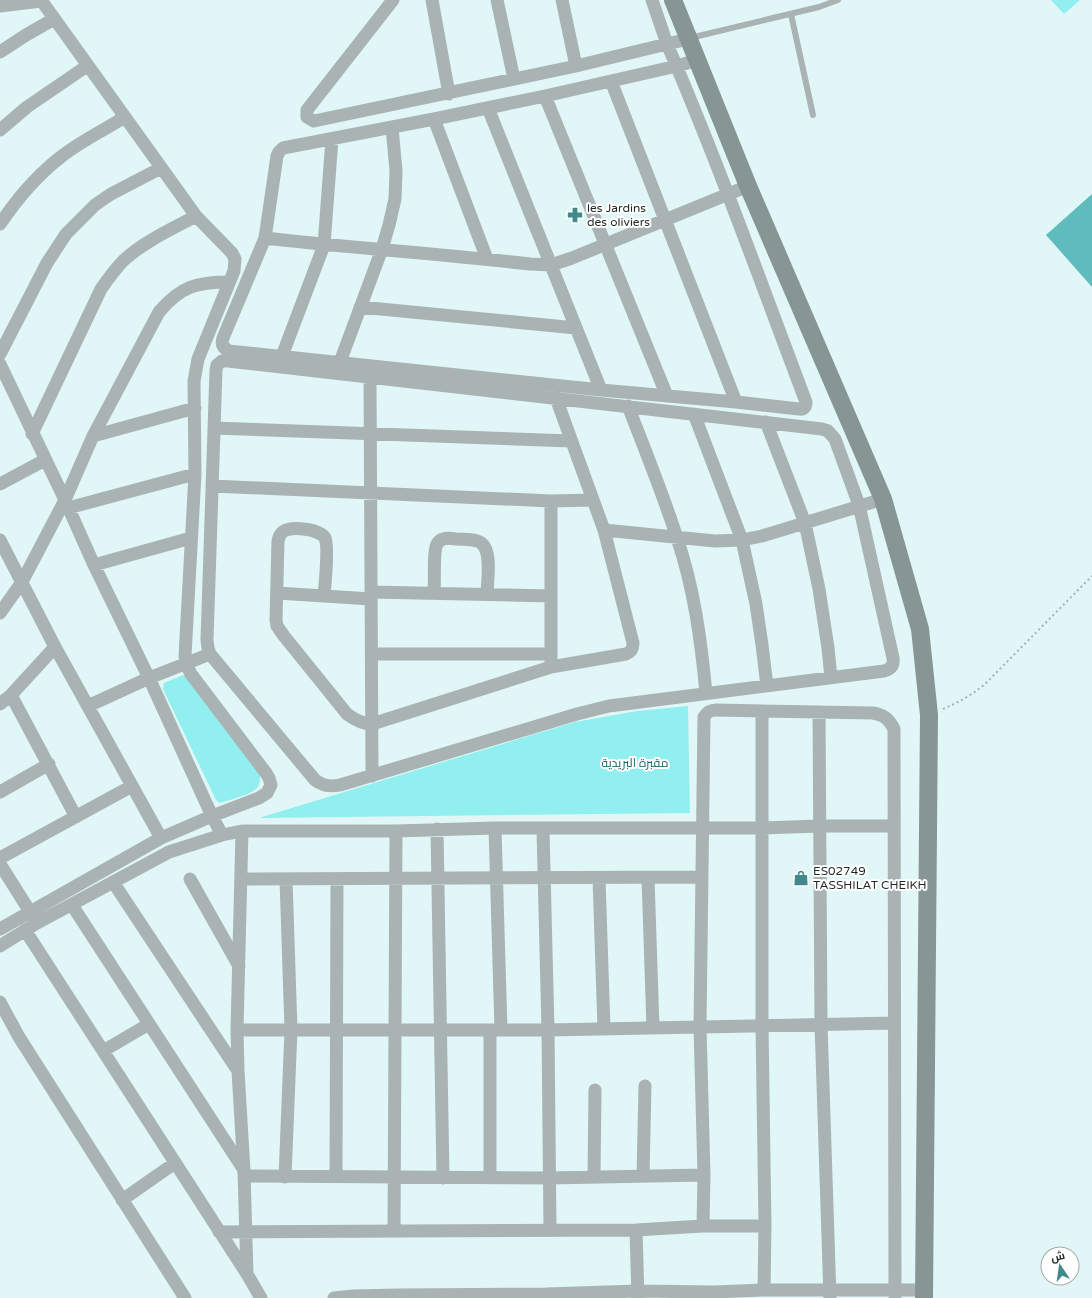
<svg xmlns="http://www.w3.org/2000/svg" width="1092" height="1298" viewBox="0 0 1092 1298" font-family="'Varela Round',Cairo,sans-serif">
	<rect width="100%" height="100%" fill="#e1f7f7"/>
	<!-- green -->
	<path fill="#92eff0" d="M1051 0H1080L1064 14Z
		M183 675 188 677 260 775C260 779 260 785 257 788 251 795 229 800 220 803L216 800 163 689 164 683Z
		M688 706 690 813 261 818 262 817 575 722 637 711Z"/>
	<!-- water -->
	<path fill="#5fbcbd" d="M1092 194V287L1046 235Z"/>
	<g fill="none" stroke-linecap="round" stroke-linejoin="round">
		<!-- path -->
		<path stroke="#a1b3b3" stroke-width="2" stroke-dasharray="2 3" stroke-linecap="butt" d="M943 709C959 702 972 695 985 684L1092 576"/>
		<!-- lane -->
		<path stroke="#aab3b3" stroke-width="6" d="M791 14 813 115
			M690 38 819 7 838 0"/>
		<!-- street -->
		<path stroke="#aab3b3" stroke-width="13" d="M393 0 307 110V117L314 121 576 66 667 44 652 0
			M432 0 449 94
			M497 0 514 79
			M562 0 576 66
			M0 6 41 1
			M688 39 667 44C718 162 761 283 806 402 806 407 804 410 799 409L736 402 601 390 229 351C223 348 221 344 223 338L265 238 277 156 279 152 283 148 434 119 545 96 677 66 697 60
			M0 52 26 35 54 19
			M611 81 736 402
			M545 96 667 396
			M488 108 601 390
			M434 119 487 259
			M0 130 27 107 87 66
			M0 224C17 199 37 175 62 156 81 141 104 130 125 117
			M265 238C353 248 442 254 530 264L551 265 572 258 748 186
			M360 307 576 328
			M0 354 47 263 66 234 95 205 111 194 161 168
			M282 356 324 245 332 139
			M222 361H228L822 429 828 431 835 439 859 505 893 658C894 665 891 669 884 671L609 706 577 714 340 785C330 787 323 786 315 780L210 654 208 648 207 640 216 370 217 365Z
			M340 362 382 249 389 225 395 199 396 171 392 127
			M0 364 65 500 94 565 149 678 212 816 222 835
			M370 377 372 776
			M628 406C645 450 663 494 677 538 694 588 701 640 706 693
			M694 414 742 540 756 604 762 645 767 686
			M766 422 805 523 819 589 828 648 831 678
			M214 428 571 441
			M32 434 101 289C108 279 115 269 124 260 145 241 172 229 196 216
			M93 436 195 408
			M0 484 45 460
			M212 486 551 501 593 500
			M68 508 195 474
			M604 530 715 541 742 540 762 536 883 499
			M0 540 55 647 161 838
			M94 565 191 538
			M371 592 551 596
			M277 593 371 599
			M434 593C435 583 433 551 437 544 441 537 449 538 456 539 462 539 471 539 477 541 494 545 487 581 487 594
			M324 596C325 585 329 546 325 538 320 529 292 526 284 531 280 533 279 537 278 541L276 620 277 626 284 636 347 714C355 720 362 724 372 724L551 667 626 654C631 652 633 649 633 643L604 530 556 398
			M0 613 22 582 65 500 93 436 159 312C181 286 197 282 229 282
			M372 654H551
			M551 662V501
			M11 695 76 817
			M0 704 11 695 55 647
			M88 706 149 678 210 654
			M762 712V1025L765 1226 764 1290
			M819 712 821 1024 830 1298
			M0 792 49 764
			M495 828 501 1030
			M437 829 443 1178
			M543 829 548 1030 550 1230
			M242 831 237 1030 238 1071 244 1171 247 1274
			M0 858 132 786
			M0 864 34 918
			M599 878 604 1029
			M648 878 653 1028
			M190 879 239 966
			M241 879 702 877
			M113 882 238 1071
			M72 905 244 1170
			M0 929 161 838 212 816 259 798 267 793 271 785 269 778 266 773 191 674 186 664 185 656 195 474 194 381 198 359 234 271 235 259 232 253 196 216 41 0
			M25 930 247 1274 261 1298
			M0 946 37 923 169 852 222 835 242 831H396L495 828H761L820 826H894
			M0 1002 19 1037 185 1298
			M237 1030H548L894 1023
			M103 1051 149 1024
			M244 1176 549 1178 704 1175
			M643 1176 645 1086
			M285 1177 291 1030 286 879
			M336 1177 337 879
			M594 1177 595 1090
			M490 1178V1030
			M122 1200 175 1163
			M703 1226 704 1175 700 1027 704 717C707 712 710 710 716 710L873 713C884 715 889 719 894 729L895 1298
			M636 1230 638 1298
			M394 1231 396 831
			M219 1232 636 1230 703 1226H765
			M334 1298 353 1296 398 1295 546 1294 638 1291 714 1292 764 1290H924"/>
		<!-- secondary -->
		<path stroke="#879595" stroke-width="18" d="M673 0 748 186 883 499 920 629 929 715 924 1298"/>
	</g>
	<!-- icons -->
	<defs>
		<g id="pharmacy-bare" transform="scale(1.2)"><path d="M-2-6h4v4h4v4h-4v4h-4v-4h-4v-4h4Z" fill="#41898a" stroke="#fff" stroke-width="2.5" paint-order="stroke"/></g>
		<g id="shop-bare" transform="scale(1.2)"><path d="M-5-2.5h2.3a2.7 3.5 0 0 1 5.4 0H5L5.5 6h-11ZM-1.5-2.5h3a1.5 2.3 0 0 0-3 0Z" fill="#41898a" stroke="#fff" stroke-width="2.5" paint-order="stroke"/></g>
	</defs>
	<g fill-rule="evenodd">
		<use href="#pharmacy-bare" x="575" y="215"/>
		<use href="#shop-bare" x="801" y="878"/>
	</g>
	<g text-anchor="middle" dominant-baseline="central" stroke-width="4" stroke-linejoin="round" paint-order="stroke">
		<!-- poi labels -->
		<g font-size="12" fill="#1f2727" stroke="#fff" text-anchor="start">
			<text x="587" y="208">les Jardins<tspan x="587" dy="14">des oliviers</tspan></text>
			<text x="813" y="871">ES02749<tspan x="813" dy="14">TASSHILAT CHEIKH</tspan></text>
		</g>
		<!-- park labels -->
		<g font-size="12" fill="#156364" stroke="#fff">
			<text x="635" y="763">مقبرة البريدية</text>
		</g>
	</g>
	<!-- north arrow -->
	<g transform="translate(1060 1266) rotate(347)"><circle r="19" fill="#ffffff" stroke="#a5a9a9"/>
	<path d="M0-3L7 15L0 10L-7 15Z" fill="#41898a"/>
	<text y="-6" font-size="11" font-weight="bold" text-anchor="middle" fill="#1f2727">ش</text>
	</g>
</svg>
